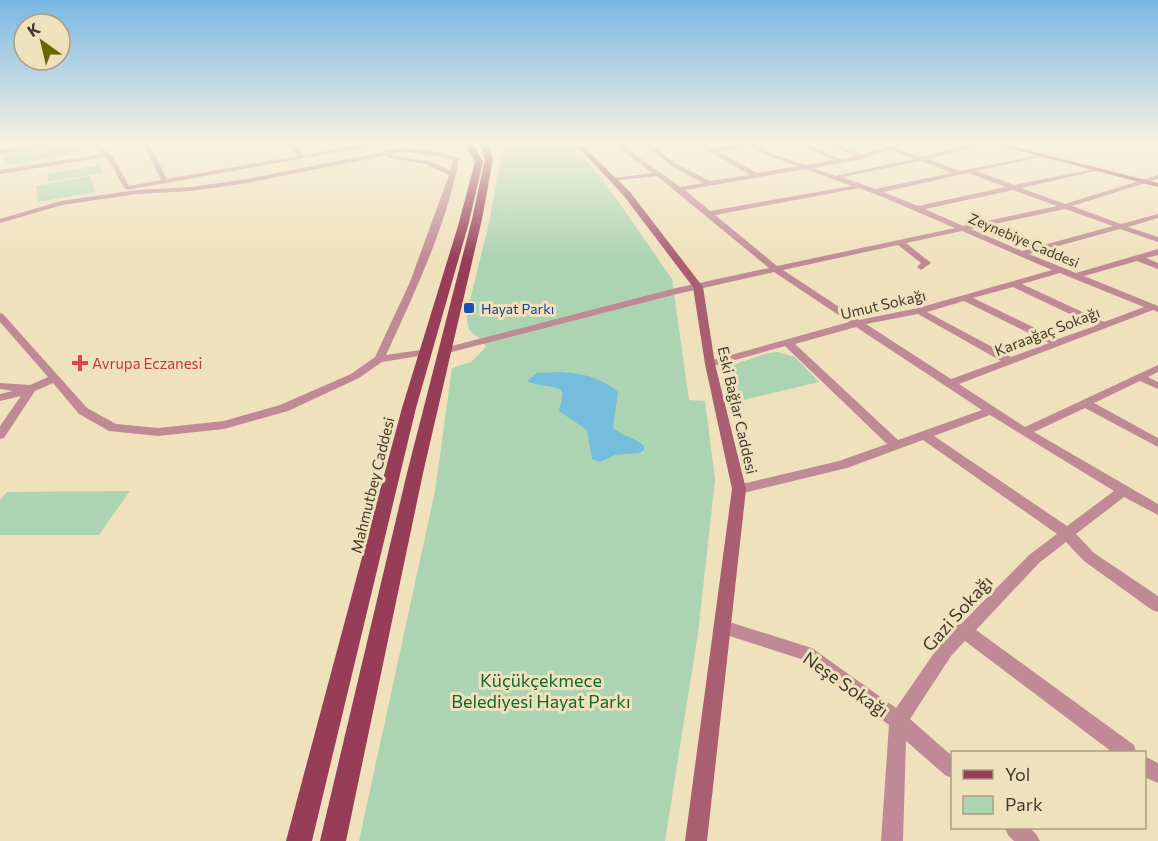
<svg xmlns="http://www.w3.org/2000/svg" width="1158" height="841" viewBox="0 0 1158 841" font-family="Commissioner,sans-serif">
	<rect width="100%" height="100%" fill="#f0e1bd"/>
	<!-- green -->
	<path fill="#acd3b2" d="M506 142H566L584 158 606 184 672 279 689 400 705 401 715 480 698 633 665 841H359L435 491 452 368 471 362 486 347C478 329 466 341 467 312L489 223 503 144Z
		M79 143 83 152 5 165 4 154Z
		M100 165 103 173 48 182 47 174Z
		M90 176 95 192 38 202 36 186Z
		M777 352 795 357 819 382 735 402 724 368 768 353Z
		M130 491 99 535H0V500L7 492Z"/>
	<!-- water -->
	<path fill="#75bcdd" d="M561 372C583 374 600 377 618 392L613 428C623 437 635 437 644 446V450L639 453 615 455 600 462 592 459 587 430 559 411 563 394 560 389C550 385 536 386 527 381L537 373Z"/>
	<g fill="none" stroke-linecap="round" stroke-linejoin="round">
		<!-- minor -->
		<path fill="#bf8a96" fill-rule="evenodd" d="M55 142H71L0 154V150Z
			M91 142H97L108 153 111 154 129 186 161 180 142 142H148L167 179 298 156 285 142H291L304 155 378 142H392L127 190 124 188 112 165 105 157 0 174V170L102 154Z
			M611 142H618L680 187 703 183 672 166 641 142H648L676 164 710 181 750 175 694 142C702 142 706 147 712 148 724 149 743 142 755 142V144L770 153 805 165 833 160 795 142H803L840 159 855 156 824 142H832L862 155 884 148 871 142C878 142 885 146 891 146 898 145 905 142 912 142L896 148 921 157 979 142H990L928 159 960 171 1045 154V156L976 171 1014 185 1100 168V170L1021 188 1065 204 1158 175V179L1072 206 1121 224 1158 214V218L1128 227 1158 237V242L1120 229 1029 254 1076 273 1158 249V255L1146 258 1158 263V269L1137 261 1084 276 1158 306V312L1153 310 959 384 1025 427 1158 365V372L1148 377 1158 382V389L1140 381 1094 403 1158 438V447L1085 408 1034 432 1158 504V515L1124 497 1076 534 1094 553 1158 596V612L1152 610 1084 561 1066 542 1039 563 976 630 1134 745 1136 752H1112L965 641 951 656 910 719 952 756V778L945 775 906 741 903 841H881L889 725 801 659 717 632 715 627 717 622 723 620 812 648 896 708 939 646 957 625 961 624 1029 555 1057 534 923 440 847 468 739 494 734 492 732 489 734 486 839 461 887 444 785 346 710 367 705 364 706 362 849 322 774 272 677 294 448 353H440L439 351 440 349 676 288 769 268 657 176 612 181V179L614 178 652 173ZM748 146 766 155 797 166 757 173 717 151ZM890 150 914 159 836 176 813 168 862 159ZM921 161 952 173 875 189 842 177ZM805 169 852 186 710 211 685 190ZM968 173 1006 187 918 206 883 192ZM859 188 885 198 955 228 777 266 715 215ZM1013 190 1057 206 963 226 925 209ZM1065 209 1113 226 1022 251 971 229ZM962 231 1052 270 918 308 859 320 783 270 898 245 921 263 917 267 921 270 931 263 906 243ZM1060 273 1072 278 1144 307 1104 322 1022 284ZM1013 287 1095 326 1058 339 973 298ZM964 301 1049 343 1011 357 927 312ZM918 314 1001 361 951 379 866 324ZM856 327 982 410 898 440 795 344ZM990 415 1114 491 1067 526 934 436Z
			M403 148 444 153 459 159C446 227 415 292 386 355L427 349 431 350 432 352 431 354 382 362 359 378 288 411 224 429 158 436 109 431 79 414 53 383 35 391 4 438 0 439V426L21 396 0 401V394L13 391 0 389V383L30 385 48 377 0 322V313L3 314 87 408 116 424 158 428 224 421 280 405 351 374 375 357 410 282 449 175 425 164 386 157 389 155 428 161 450 170 453 160 443 157 403 152 247 183 191 191 137 194 62 205 0 223V219L61 201 137 190 191 187 247 179Z
			M1144 756 1158 763V783L1144 777Z
			M1005 828H1030L1036 834 1040 841H1014L1008 835Z"/>
		<!-- secondary -->
		<path fill="#a95e72" fill-rule="evenodd" d="M568 142H575L588 151 630 192 703 287 715 364 746 489 707 841H685L732 489 705 364 693 287 624 196 584 153Z
			M985 142H996L1158 183V187Z"/>
		<!-- primary -->
		<path fill="#973d58" fill-rule="evenodd" d="M464 142H472L483 162 468 226 416 408 312 841H286L402 408 458 226 475 162Z
			M479 142H487L493 159 482 219 423 473 346 841H320L407 473 472 219 485 159Z"/>
	</g>
	<!-- sky -->
	<linearGradient id="sky" x2="0" y2="1"><stop stop-color="#7ab7e4"/><stop offset="0.55" stop-color="#f8f2e1"/><stop offset="1" stop-color="#f8f2e1" stop-opacity="0"/></linearGradient>
	<rect width="1158" height="260" fill="url(#sky)"/>
	<!-- markers -->
	<rect fill="#1a4fb4" stroke="#f0e1bd" stroke-width="2" x="463" y="302" width="12" height="12" rx="3"/>
	<path fill="#e0444e" stroke="#f0e1bd" stroke-width="2" d="M77 354h6v6h6v6h-6v6h-6v-6h-6v-6h6z"/>
	<g text-anchor="middle" dominant-baseline="central" stroke-width="6" stroke-linejoin="round" paint-order="stroke">
		<!-- far-street labels -->
		<g font-size="14" fill="#403b2c" stroke="#f0e1bd">
			<text transform="translate(1024 240) rotate(23)">Zeynebiye Caddesi</text>
		</g>
		<!-- far-transit labels -->
		<g font-size="14" fill="#164399" stroke="#f0e1bd" text-anchor="start">
			<text x="481" y="308">Hayat Parkı</text>
		</g>
		<!-- street labels -->
		<g font-size="15" fill="#403b2c" stroke="#f0e1bd">
			<text transform="translate(883 304) rotate(-13)">Umut Sokağı</text>
			<text transform="translate(1047 331) rotate(-21)">Karaağaç Sokağı</text>
			<text transform="translate(738 410) rotate(77)">Eski Bağlar Caddesi</text>
			<text transform="translate(372 485) rotate(-76)">Mahmutbey Caddesi</text>
		</g>
		<!-- health labels -->
		<g font-size="15" fill="#be3a42" stroke="#f0e1bd" text-anchor="start">
			<text x="92" y="363">Avrupa Eczanesi</text>
		</g>
		<!-- near-street labels -->
		<g font-size="18" fill="#403b2c" stroke="#f0e1bd">
			<text transform="translate(957 613) rotate(-48)">Gazi Sokağı</text>
			<text transform="translate(846 684) rotate(35)">Neşe Sokağı</text>
		</g>
		<!-- near-park labels -->
		<g font-size="18" fill="#13662f" stroke="#f0e1bd">
			<text x="541" y="680">Küçükçekmece<tspan x="541" dy="21">Belediyesi Hayat Parkı</tspan></text>
		</g>
	</g>
	<!-- legend -->
	<rect x="951" y="751" width="195" height="78" fill="#f0e1bd" stroke="#aa9f83" stroke-width="1.5"/>
	<rect x="963" y="770" width="30" height="9" fill="#973d58" stroke="#aa9f83" stroke-width="1.5"/>
	<text x="1005" y="781" font-size="18" fill="#403b2c">Yol</text>
	<rect x="963" y="796" width="30" height="18" fill="#acd3b2" stroke="#aa9f83" stroke-width="1.5"/>
	<text x="1005" y="811" font-size="18" fill="#403b2c">Park</text>
	<!-- north arrow -->
	<g transform="translate(42 42) rotate(326)"><circle r="28" fill="#f0e1bd" stroke="#aa9f83" stroke-width="1.5"/>
	<path d="M0-4.5L10 22L0 15L-10 22Z" fill="#676702"/>
	<text y="-9" font-size="16" font-weight="bold" text-anchor="middle" fill="#403b2c">K</text>
	</g>
</svg>
